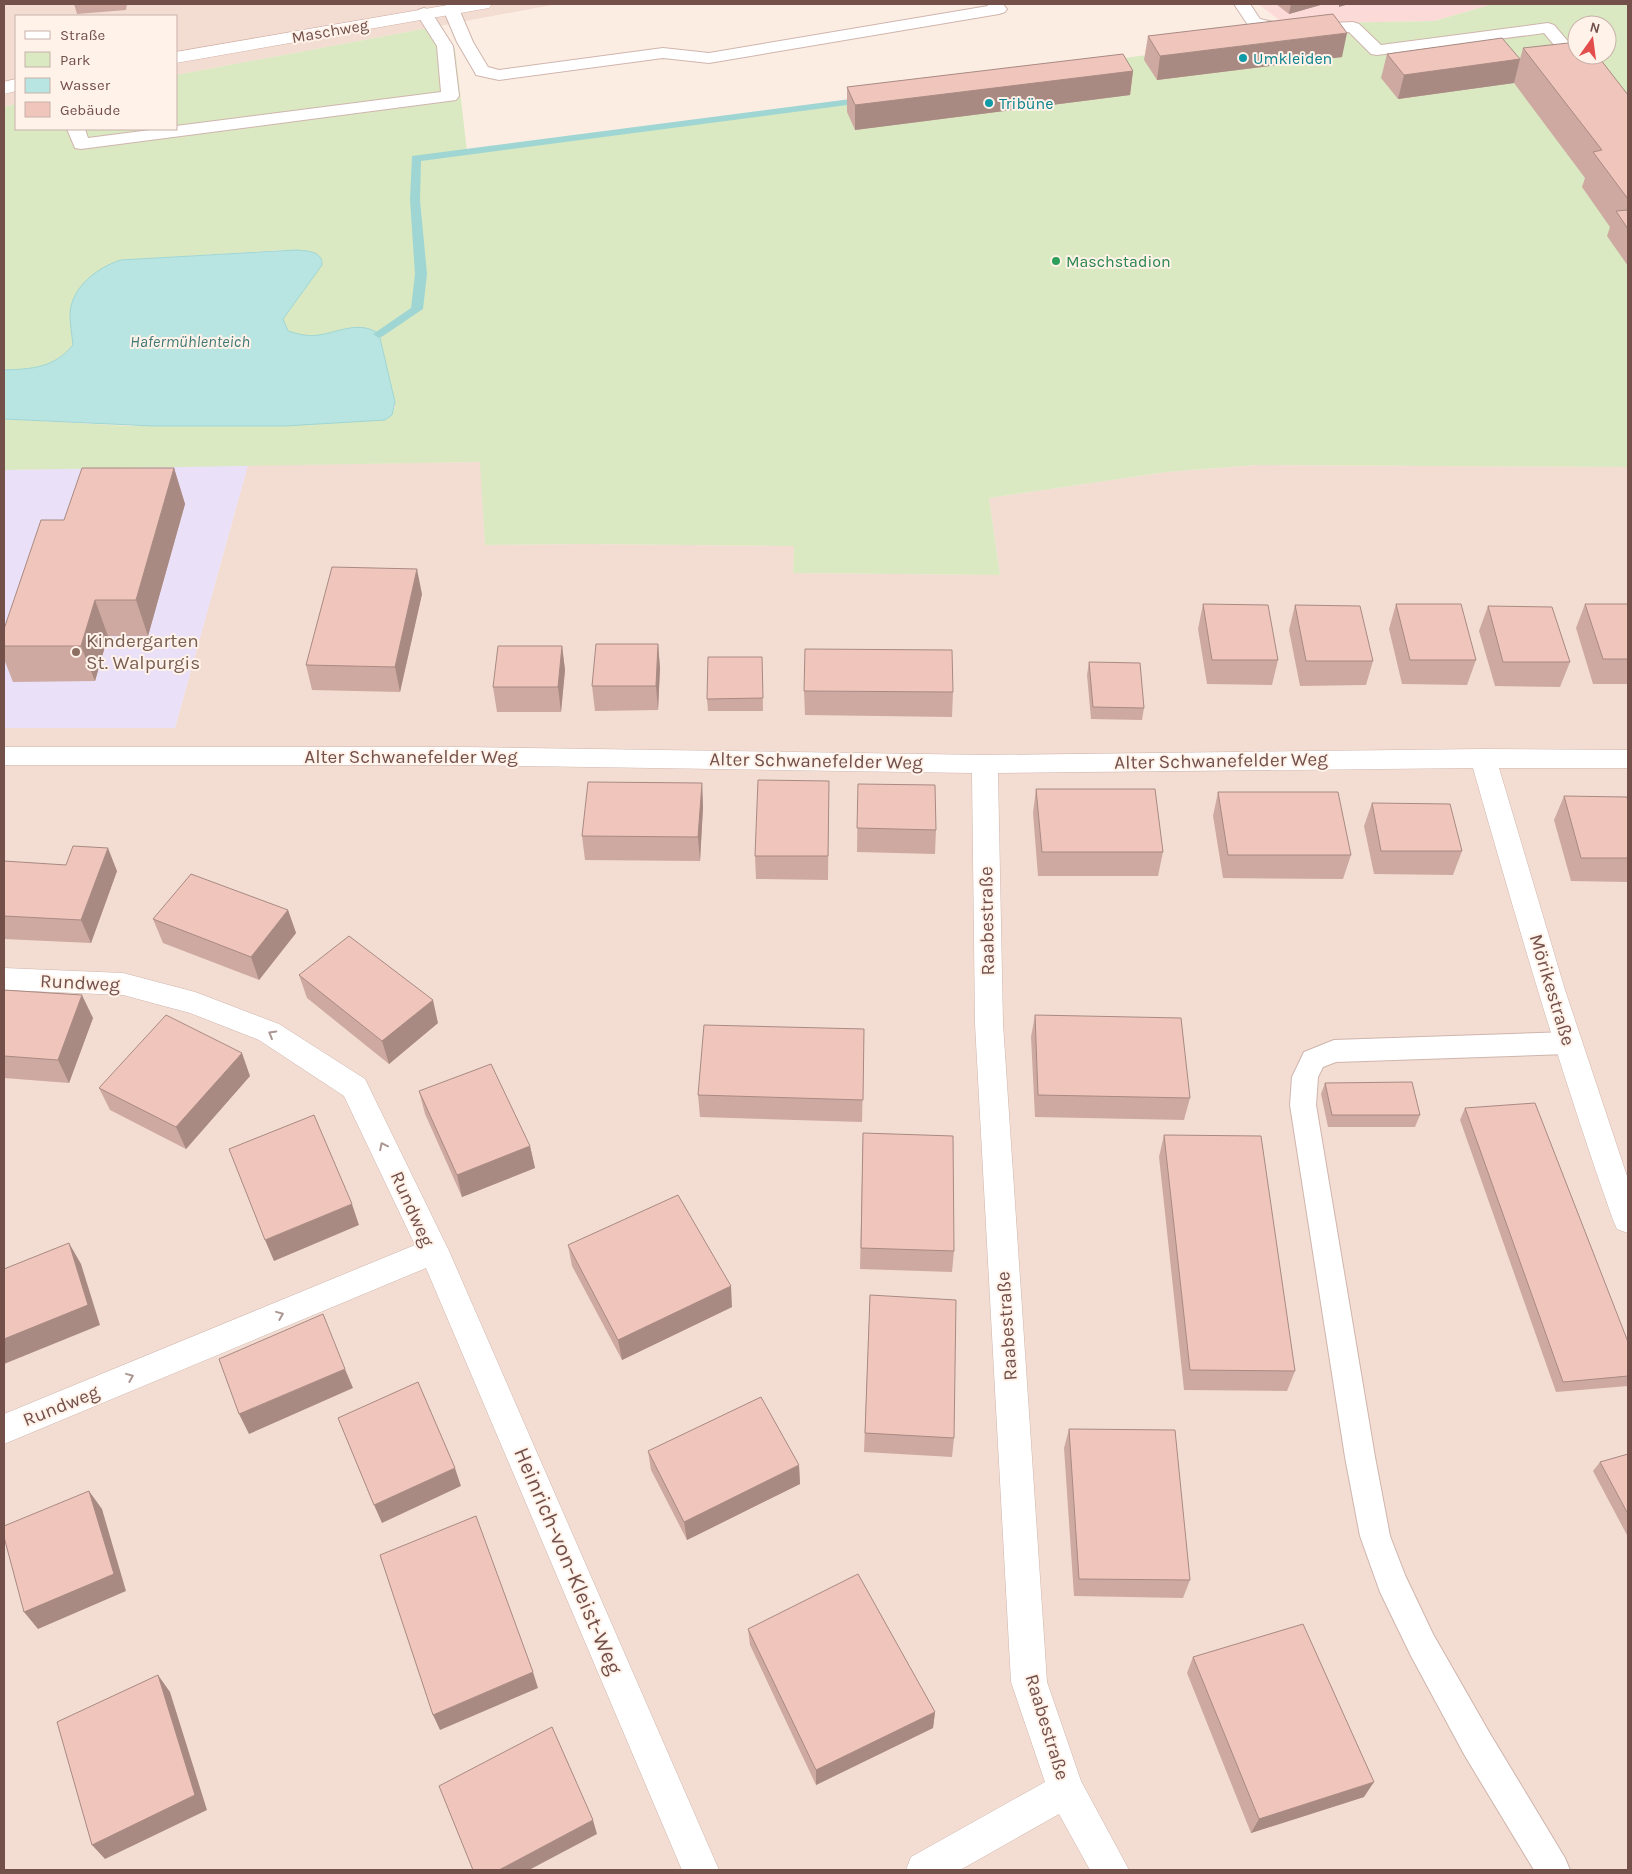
<svg xmlns="http://www.w3.org/2000/svg" width="1632" height="1874" viewBox="0 0 1632 1874" font-family="Karla,sans-serif">
	<rect width="100%" height="100%" fill="#fcede3"/>
	<!-- residential -->
	<path fill="#f3ddd2" d="M4 4H557L176 75V16H16V104L4 107Z
		M481 462 485 545 585 544 794 546 793 573 1000 575 989 498 1167 472 1255 465 1628 467V1870H4V728H175L248 465Z"/>
	<!-- commercial -->
	<path fill="#fcdad7" d="M1258 4H1493L1434 21 1321 23 1287 26Z"/>
	<!-- education -->
	<path fill="#eae0f8" d="M248 465 175 728H4V470Z"/>
	<!-- green -->
	<path fill="#dae9c2" fill-rule="evenodd" d="M1493 4H1628V467L1255 465 1167 472 989 498 1000 575 793 573 794 546 585 544 485 545 480 462 4 470V419L130 426H284L395 408V402L379 334C355 321 343 331 319 335 308 337 298 334 288 331L283 319 322 265V259L283 250 121 260C109 264 102 269 92 278 66 302 70 312 73 345 54 368 32 369 4 370V107L16 104V129H176V75L439 26 455 49 467 151 1091 72 1085 63 1327 32 1321 23 1434 21ZM1577 25H1607V55H1577Z"/>
	<!-- water -->
	<path fill="#b8e5e2" stroke="#9fd6d3" d="M296 250C307 251 323 251 322 265L283 319 288 331C298 334 308 337 319 335 339 332 360 320 379 334L395 402 392 415 385 420 284 426H153L4 419V370C32 369 54 368 73 345 72 335 70 324 70 314 71 287 98 267 121 260Z"/>
	<g fill="none" stroke-linecap="round" stroke-linejoin="round">
		<!-- stream -->
		<path fill="#9fd6d3" fill-rule="evenodd" d="M866 97 870 98 871 100 870 102 421 161 420 200 427 274 423 309 383 336 379 338 373 334 411 308 415 274 410 200 412 156Z"/>
		<!-- lane casing -->
		<g stroke="#cfb5ad" stroke-width="2">
			<path id="lane" d="M451 4 457 6 459 9 473 42 488 67 499 70 663 48 709 53 988 6 987 4H1003L1007 9 1005 12 999 14 709 63 663 58 499 80 476 75 474 71 457 42 443 9 445 6Z
				M1234 4H1250L1260 19 1287 25 1353 22 1359 24 1381 45 1548 23 1554 25 1577 52V55H1580L1628 111V127L1622 126 1544 33 1377 55 1371 54 1349 32 1287 35 1248 25Z
				M424 8 430 10 453 46 459 96 456 100 81 149 75 148 67 129H85L88 138 158 129H176V126L441 92 437 46 416 13 418 10Z
				M1567 1032 1576 1035 1580 1043 1576 1051 1567 1054 1336 1062 1323 1067 1318 1077 1316 1105 1375 1457 1390 1536 1405 1575 1433 1634 1489 1732 1565 1858 1570 1870H1534L1465 1756 1411 1656 1380 1592 1360 1536 1345 1457 1290 1105 1292 1077 1304 1052 1334 1040Z"/>
		</g>
		<!-- street casing -->
		<g stroke="#cfb5ad" stroke-width="1">
			<path id="street" d="M4 747H463L985 755 1483 749 1628 750V768H1499L1565 990 1628 1179V1233L1617 1229 1613 1220C1560 1071 1516 919 1473 768L998 773 1003 1024 1047 1682 1081 1781 1129 1870H1090L1059 1814 960 1870H906L911 1857 1045 1782 1011 1682 975 1024 972 773 463 765H4Z
				M4 968 123 973 195 992 279 1024 365 1079 449 1251 719 1870H682L426 1268 4 1444V1414L415 1245 344 1096 259 1040 190 1013 123 995 4 990Z"/>
		</g>
		<!-- secondary casing -->
		<g stroke="#d2b3aa" stroke-width="1">
			<path id="secondary" d="M454 4H492L489 8 483 9 176 63V52Z
				M16 79V91L4 94V82Z"/>
		</g>
		<!-- lane -->
		<use href="#lane" fill="#fff" fill-rule="evenodd"/>
		<!-- street -->
		<use href="#street" fill="#fff" fill-rule="evenodd"/>
		<!-- secondary -->
		<use href="#secondary" fill="#fff" fill-rule="evenodd"/>
	</g>
	<!-- wall -->
	<path fill="#cea9a1" d="M74 4H127L126 10 77 14Z
		M1276 4H1324L1289 14Z
		M1148 36 1342 57 1157 80 1144 60Z
		M1523 48 1628 95V266L1607 236 1610 227 1582 187 1585 178 1514 83 1398 99 1381 78 1387 54 1520 59Z
		M1133 71 1130 95 855 130 847 112V87Z
		M174 468 185 504 148 636H108L95 681 13 682 4 659V629L64 520Z
		M422 594 400 692 312 690 306 665Z
		M1203 604 1278 660 1272 685 1207 684 1198 629Z
		M1396 604 1476 660 1467 685 1402 684 1389 629Z
		M1585 604H1628V684H1593L1576 628Z
		M1295 605 1373 661 1366 685 1300 686 1289 630Z
		M1488 606 1570 662 1560 687 1495 686 1479 631Z
		M658 644 660 668 658 710 595 711 592 686Z
		M562 646 565 670 561 712H497L493 687Z
		M762 657 763 711H708L707 699Z
		M1089 662 1144 708 1142 720 1091 719 1087 675Z
		M804 691 953 692 952 717 805 715Z
		M829 781 828 880 756 879 755 856Z
		M702 783 703 807 700 861 585 860 582 836Z
		M858 784 936 830 935 854 857 852Z
		M1036 789 1163 852 1158 876H1038L1033 813Z
		M1218 792 1351 855 1343 879 1223 878 1213 816Z
		M1564 796 1628 801V882L1571 881 1554 820Z
		M1372 803 1462 851 1453 875 1374 874 1364 826Z
		M4 861 117 871 91 943 4 939Z
		M288 910 296 933 259 980 163 943 153 919Z
		M299 975 438 1023 389 1064 307 998Z
		M4 990 93 1018 69 1083 4 1078Z
		M1035 1015 1190 1098 1184 1120 1035 1117 1031 1037Z
		M864 1029 862 1122 700 1117 698 1095Z
		M250 1076 186 1149 110 1110 99 1088Z
		M1325 1083 1420 1115 1415 1127H1328L1321 1094Z
		M419 1091 530 1146 535 1168 462 1197 425 1114Z
		M1465 1108 1628 1342V1386L1556 1392 1460 1120Z
		M863 1133 954 1251 952 1272 860 1269Z
		M1164 1135 1295 1371 1287 1391 1184 1390 1159 1157Z
		M568 1245 732 1307 622 1360 572 1266Z
		M870 1295 954 1438 952 1457 864 1452Z
		M1069 1429 1190 1580 1183 1598 1074 1596 1064 1448Z
		M648 1451 799 1465 800 1484 687 1540 651 1470Z
		M1628 1454V1537L1593 1471 1600 1462Z
		M748 1629 935 1712 933 1728 816 1785 750 1645Z
		M1193 1657 1364 1797 1251 1833 1187 1673Z"/>
	<!-- shaded-wall -->
	<path fill="#a88a83" d="M1291 4H1324L1289 14Z
		M1339 4H1349L1339 7Z
		M1347 33 1342 57 1157 80 1160 56Z
		M1520 59 1514 83 1398 99 1404 75Z
		M1133 71 1130 95 855 130V105Z
		M174 468 185 504 148 636 136 600Z
		M417 569 422 594 400 692 395 667Z
		M95 600 108 636 95 681 81 646Z
		M658 644 660 668 658 710 656 686Z
		M562 646 565 670 561 712 558 687Z
		M702 783 703 807 700 861 698 837Z
		M108 848 117 871 91 943 81 920Z
		M288 910 296 933 259 980 251 957Z
		M82 995 93 1018 69 1083 58 1060Z
		M433 1000 438 1023 389 1064 382 1041Z
		M242 1053 250 1076 186 1149 176 1127Z
		M530 1146 535 1168 462 1197 457 1175Z
		M352 1204 359 1225 274 1261 265 1240Z
		M69 1243 81 1264 100 1325 4 1364V1339Z
		M731 1286 732 1307 622 1360 618 1340Z
		M345 1369 353 1388 249 1434 239 1414Z
		M799 1465 800 1484 687 1540 684 1522Z
		M455 1468 461 1486 382 1523 374 1505Z
		M89 1491 102 1509 126 1591 38 1629 24 1612Z
		M533 1672 538 1688 440 1730 433 1715Z
		M158 1675 170 1692 207 1810 105 1859 92 1845Z
		M935 1712 933 1728 816 1785V1770Z
		M1374 1782 1364 1797 1251 1833 1259 1819Z
		M593 1820 597 1834 529 1870H499Z"/>
	<!-- building -->
	<path fill="#f0c5bb" stroke="#a88a83" d="M1333 14 1347 33 1160 56 1148 36Z
		M1502 38 1520 59 1404 75 1387 54Z
		M1577 42V55H1597L1628 95V199L1593 152 1602 150 1523 48Z
		M1123 54 1133 71 855 105 847 87Z
		M1628 210V229L1616 211Z
		M82 468H174L136 600H95L81 646H4V629L41 520H64Z
		M332 567 417 569 395 667 306 665Z
		M1203 604 1268 605 1278 660H1212Z
		M1396 604H1461L1476 660H1410Z
		M1585 604H1628V659H1603Z
		M1295 605 1360 606 1373 661H1306Z
		M1488 606 1552 607 1570 662H1503Z
		M596 644H658L656 686H592Z
		M498 646H562L558 687H493Z
		M805 649 952 650 953 692 804 691Z
		M708 657H762L763 698 707 699Z
		M1089 662 1140 663 1144 708 1093 707Z
		M758 780 829 781 828 856H755Z
		M588 782 702 783 698 837 582 836Z
		M858 784 935 785 936 830 857 828Z
		M1036 789H1155L1163 852H1042Z
		M1218 792H1338L1351 855H1228Z
		M1564 796 1627 797 1628 801V858H1581Z
		M1372 803 1450 804 1462 851H1381Z
		M73 846 108 848 81 920 4 916V861L66 865Z
		M191 874 288 910 251 957 153 919Z
		M349 936 433 1000 382 1041 299 975Z
		M4 990 82 995 58 1060 4 1056Z
		M166 1015 242 1053 176 1127 99 1088Z
		M1035 1015 1181 1018 1190 1098 1038 1095Z
		M704 1025 864 1029 863 1100 698 1095Z
		M491 1064 530 1146 457 1175 419 1091Z
		M1412 1082 1420 1115H1332L1325 1083Z
		M1535 1103 1628 1342V1376L1563 1382 1465 1108Z
		M314 1115 352 1204 265 1240 229 1149Z
		M863 1133 953 1136 954 1251 861 1248Z
		M1164 1135 1261 1136 1295 1371 1190 1370Z
		M678 1195 731 1286 618 1340 568 1245Z
		M69 1243 88 1305 4 1339V1269Z
		M870 1295 956 1300 954 1438 865 1433Z
		M323 1314 345 1369 239 1414 219 1359Z
		M418 1382 455 1468 374 1505 338 1418Z
		M761 1397 799 1465 684 1522 648 1451Z
		M1069 1429 1175 1430 1190 1580 1079 1579Z
		M1628 1454V1514L1600 1462Z
		M89 1491 114 1574 24 1612 4 1537V1526Z
		M476 1516 533 1672 433 1715 380 1555Z
		M858 1574 935 1712 816 1770 748 1629Z
		M1303 1624 1374 1782 1259 1819 1193 1657Z
		M158 1675 195 1795 92 1845 57 1722Z
		M552 1727 593 1820 499 1870H473L439 1786Z"/>
	<!-- one-way arrows -->
	<defs><path id="oneway-chevron" d="M-2-3.5L2.5 0L-2 3.5" fill="none" stroke-width="1.6" stroke-linecap="round" stroke-linejoin="round" transform="scale(1.25)"/></defs>
	<g stroke="#ab9692">
		<use href="#oneway-chevron" transform="translate(272 1034) rotate(-150)"/>
		<use href="#oneway-chevron" transform="translate(383 1146) rotate(-116)"/>
		<use href="#oneway-chevron" transform="translate(280 1315) rotate(-22)"/>
		<use href="#oneway-chevron" transform="translate(130 1377) rotate(-22)"/>
	</g>
	<!-- markers -->
	<g fill="#0f9aa8" stroke="#fff2e9" stroke-width="2">
		<circle cx="1243" cy="58" r="5"/>
		<circle cx="989" cy="103" r="5"/>
	</g>
	<circle fill="#2e9e5b" stroke="#fff2e9" stroke-width="2" cx="1056" cy="261" r="5"/>
	<circle fill="#8d6e63" stroke="#fff2e9" stroke-width="2" cx="76" cy="652" r="5"/>
	<g text-anchor="middle" dominant-baseline="central" stroke-width="4" stroke-linejoin="round" paint-order="stroke">
		<!-- far-street labels -->
		<g font-size="16" fill="#73504a" stroke="#fff2e9">
			<text transform="translate(330 31) rotate(-10)">Maschweg</text>
		</g>
		<!-- far-culture labels -->
		<g font-size="16" fill="#0d838f" stroke="#fff2e9" text-anchor="start">
			<text x="1253" y="58">Umkleiden</text>
			<text x="999" y="103">Tribüne</text>
		</g>
		<!-- far-leisure labels -->
		<g font-size="16" fill="#27864d" stroke="#fff2e9" text-anchor="start">
			<text x="1066" y="261">Maschstadion</text>
		</g>
		<!-- far-water labels -->
		<g font-size="16" font-style="italic" fill="#3e7876" stroke="#fff2e9">
			<text x="190" y="341">Hafermühlenteich</text>
		</g>
		<!-- education labels -->
		<g font-size="19" fill="#785e54" stroke="#fff2e9" text-anchor="start">
			<text x="86" y="641">Kindergarten<tspan x="86" dy="22">St. Walpurgis</tspan></text>
		</g>
		<!-- street labels -->
		<g font-size="19" fill="#73504a" stroke="#fff2e9">
			<text x="411" y="757">Alter Schwanefelder Weg</text>
			<text transform="translate(816 761) rotate(1)">Alter Schwanefelder Weg</text>
			<text transform="translate(1221 761) rotate(-1)">Alter Schwanefelder Weg</text>
			<text transform="translate(987 921) rotate(-91)">Raabestraße</text>
			<text transform="translate(80 983) rotate(3)">Rundweg</text>
			<text transform="translate(1552 990) rotate(73)">Mörikestraße</text>
			<text transform="translate(412 1209) rotate(66)">Rundweg</text>
			<text transform="translate(1007 1326) rotate(-94)">Raabestraße</text>
			<text transform="translate(61 1406) rotate(-22)">Rundweg</text>
			<text transform="translate(1047 1727) rotate(73)">Raabestraße</text>
		</g>
		<!-- near-street labels -->
		<g font-size="22" fill="#73504a" stroke="#fff2e9">
			<text transform="translate(568 1561) rotate(67)">Heinrich-von-Kleist-Weg</text>
		</g>
	</g>
	<!-- border -->
	<rect width="1632" height="1874" fill="none" stroke="#73504a" stroke-width="10"/>
	<!-- legend -->
	<rect x="15" y="15" width="162" height="115" fill="#fff2e9" stroke="#c7b1a9"/>
	<rect x="25" y="31" width="25" height="8" fill="#ffffff" stroke="#c7b1a9"/>
	<text x="60" y="40" font-size="15" fill="#73504a">Straße</text>
	<rect x="25" y="52" width="25" height="15" fill="#dae9c2" stroke="#c7b1a9"/>
	<text x="60" y="65" font-size="15" fill="#73504a">Park</text>
	<rect x="25" y="78" width="25" height="15" fill="#b8e5e2" stroke="#c7b1a9"/>
	<text x="60" y="90" font-size="15" fill="#73504a">Wasser</text>
	<rect x="25" y="102" width="25" height="15" fill="#f0c5bb" stroke="#c7b1a9"/>
	<text x="60" y="115" font-size="15" fill="#73504a">Gebäude</text>
	<!-- north arrow -->
	<g transform="translate(1592 40) rotate(14)"><circle r="24" fill="#fff2e9" stroke="#c7b1a9"/>
	<path d="M0-4L9 19L0 12L-9 19Z" fill="#e34d4b"/>
	<text y="-8" font-size="14" font-weight="bold" text-anchor="middle" fill="#73504a">N</text>
	</g>
</svg>
